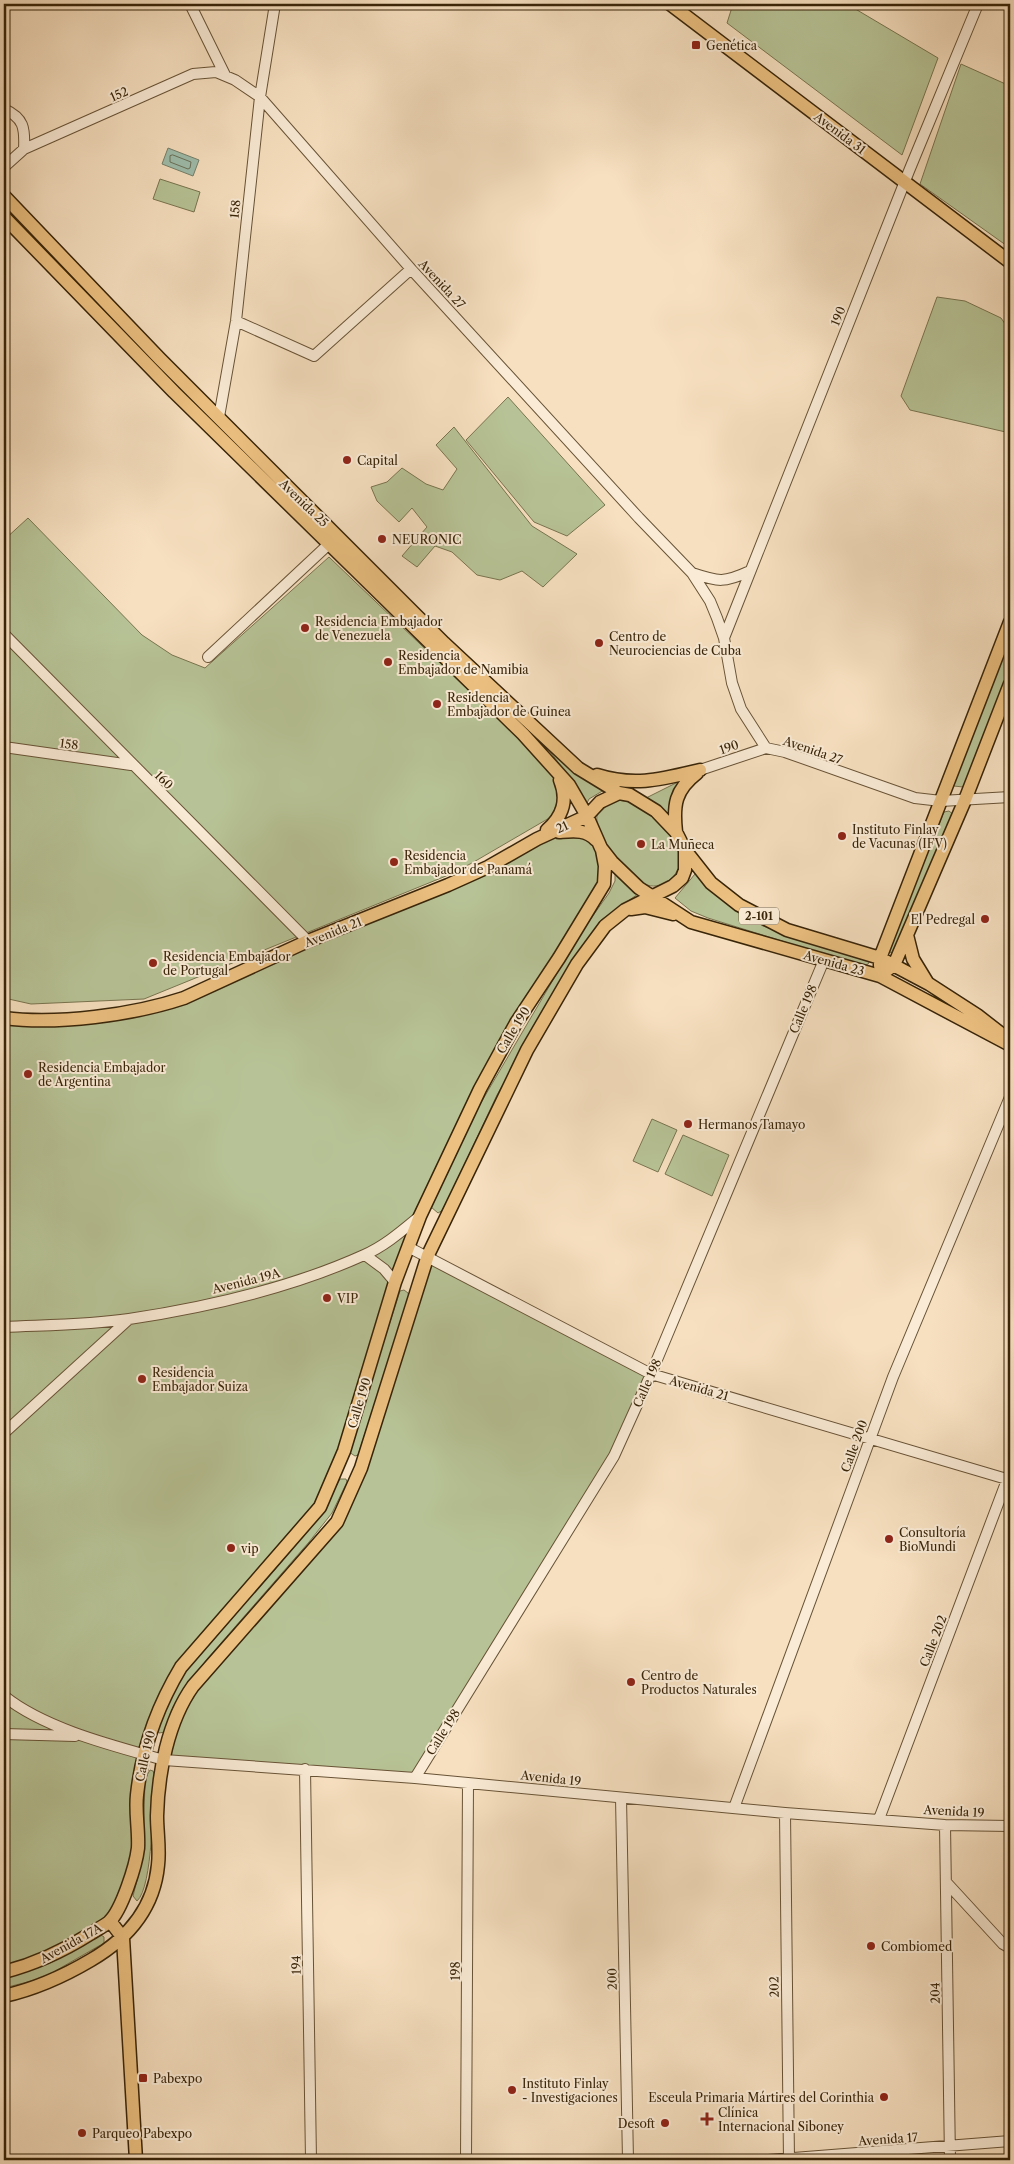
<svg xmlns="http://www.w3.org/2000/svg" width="1014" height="2164" viewBox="0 0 1014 2164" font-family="'Libre Caslon Text',serif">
	<rect width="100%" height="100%" fill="#f7e0c0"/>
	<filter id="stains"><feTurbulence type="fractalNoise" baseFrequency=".004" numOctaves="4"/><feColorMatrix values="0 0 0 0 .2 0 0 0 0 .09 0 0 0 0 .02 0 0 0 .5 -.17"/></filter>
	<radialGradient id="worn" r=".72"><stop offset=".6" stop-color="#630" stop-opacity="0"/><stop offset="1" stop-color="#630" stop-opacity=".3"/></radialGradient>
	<!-- green -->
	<path fill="#b7c396" stroke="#78744f" d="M733 4H847L938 58 902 155 727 23Z
		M961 64 1010 86V248L920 184Z
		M160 179 200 192 194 212 153 199Z
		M937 297 965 301 1001 318 1010 331V433L910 410 901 396Z
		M508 397 605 505 567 536 534 522 466 440Z
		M454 427 532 526 577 554 543 587 522 571 500 580 477 575 452 552 435 546 417 567 402 556 427 527 412 508 399 522 377 501 371 487 387 482 402 468 426 484 443 490 457 469 436 445Z
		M28 518 142 635 172 655 205 668 329 557 534 753C553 774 567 788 551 817L472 863 446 876 144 999 31 1004 4 998V540Z
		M1010 637V667L966 782 963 787 954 786V781Z
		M548 749 604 790 589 799 586 805 577 787Z
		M680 781 671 797 668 815 646 798Z
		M613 800C642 799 681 829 680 861 678 880 657 893 641 882 634 878 628 870 622 863 609 850 595 835 597 815Z
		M949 811 954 815 894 953H891L887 948 944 812Z
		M559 832 597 841 604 884 516 1023 420 1216 320 1507 181 1667 144 1754 138 1848 110 1921 4 1972V1016L25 1021 163 1005Z
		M615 871 628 887 638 894 601 920 572 963 497 1095 443 1210 438 1213 431 1207V1202L479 1106 580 934 609 893 615 881Z
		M695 874 733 908 763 926 868 959 869 963 865 966 859 965 708 918 691 911 675 898Z
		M652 1119 677 1130 658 1172 633 1161Z
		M683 1135 729 1155 712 1196 665 1174Z
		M428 1255 651 1374 614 1456 415 1778 164 1760 182 1702 337 1522Z
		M404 1290 408 1293 409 1297 358 1455 355 1456 349 1452 350 1446 400 1291Z
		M340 1479H346L347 1482 332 1513 309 1542 207 1659 185 1689 173 1707 165 1732 159 1733 157 1729 176 1685 200 1653 272 1573 322 1513Z
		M150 1770 153 1771 154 1774C153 1799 153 1887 137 1901L133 1896 143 1857 145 1779Z
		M101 1935 104 1937V1943L43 1978 4 1988V1978L41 1966Z"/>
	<!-- water -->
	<path fill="#9ebead" stroke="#75806b" d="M168 148 199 160 193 176 162 164Z"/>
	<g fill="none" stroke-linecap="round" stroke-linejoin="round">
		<!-- shore -->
		<path stroke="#6b715a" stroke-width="1" d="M173 155 191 162 190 168 188 169 170 162V156Z"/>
		<!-- minor casing -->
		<g stroke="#685336" stroke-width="12">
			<path id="minor" d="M190 4 225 75
				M4 109C24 118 25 128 24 149
				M4 167 24 149 193 74 216 72 235 80 260 97 411 269 639 518 692 573 710 601 717 618 724 638 732 683 741 709 766 748 785 752 915 798 941 801 1010 797
				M236 321 314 356 411 269
				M219 417 236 321 260 97 275 4
				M692 573C719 582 724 583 750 571
				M4 634 308 941
				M724 638 909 171 978 4
				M208 657 330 543
				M4 747 131 765
				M700 770 766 748
				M408 1247 651 1374 1010 1480
				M365 1255 384 1269 395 1282
				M4 1327C45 1325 88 1325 129 1319 209 1307 291 1288 364 1255 385 1246 403 1230 420 1216
				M4 1433 129 1319
				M4 1696C45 1729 114 1746 164 1760L415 1778 785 1813 945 1825 1010 1826
				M4 1734 75 1736
				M305 1769 311 2160
				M415 1778 614 1456 651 1374 824 960
				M621 1798 628 2160
				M734 1808 893 1377 1010 1097
				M785 1813 789 2160
				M879 1819 1010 1472
				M945 1825 950 2160
				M946 1882 1003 1944 1010 1948
				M466 2160 468 1783
				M768 2160 1010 2141"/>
		</g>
		<!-- major casing -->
		<g stroke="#382408" stroke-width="15">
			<path id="major" d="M670 4 1010 262
				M4 196 160 359 444 643 578 768 619 793
				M4 217 174 392 523 734 569 785 587 816 601 848 612 862 639 888 691 922 880 976 1010 1045
				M597 775C635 787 662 779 700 770
				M547 830C563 816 568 800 560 780
				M559 832C573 831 586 829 596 840
				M676 832C673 805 675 790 697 773
				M685 850 711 883 739 905 787 930 880 958 929 984 977 1015 1004 1036
				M631 909 645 907 673 914
				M907 935 913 959 927 982
				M880 966V958L1010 622
				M887 970 894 965 965 800 1010 684
				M4 1018C57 1025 133 1015 184 998L308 941 448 885 488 867 537 839 587 816 600 802 619 793 630 795 656 811 676 832 685 850V870L682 878 673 886 625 910 605 926 577 964 527 1050 428 1255 361 1468 337 1522 193 1686C168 1721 158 1773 157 1816 157 1832 160 1849 158 1865 154 1908 127 1939 91 1960 64 1976 35 1989 4 1996
				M110 1921 123 1938 136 2160
				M4 1972C35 1964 63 1951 90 1934 96 1930 104 1926 109 1922 122 1910 136 1865 138 1848 139 1830 135 1812 137 1795 142 1748 157 1707 181 1667L320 1507 344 1451 395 1282 420 1216 480 1089 516 1023 559 958 604 884 605 866 602 850"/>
		</g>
		<!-- minor -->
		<use href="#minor" stroke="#faebd6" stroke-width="10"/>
		<!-- major -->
		<use href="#major" stroke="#ecc080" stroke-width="12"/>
	</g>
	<!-- markers -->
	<g fill="#8f2418" stroke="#faebd6" stroke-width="2">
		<rect x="691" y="40" width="10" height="10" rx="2.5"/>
		<circle cx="347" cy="460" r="5"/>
		<circle cx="382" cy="539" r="5"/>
		<circle cx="305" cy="628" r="5"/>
		<circle cx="599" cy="643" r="5"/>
		<circle cx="388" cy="662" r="5"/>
		<circle cx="437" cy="704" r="5"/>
		<circle cx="842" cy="836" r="5"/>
		<circle cx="641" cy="844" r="5"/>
		<circle cx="394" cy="862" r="5"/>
		<circle cx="985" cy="919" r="5"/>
		<circle cx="153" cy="963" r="5"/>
		<circle cx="28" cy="1074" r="5"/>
		<circle cx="688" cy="1124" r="5"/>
		<circle cx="327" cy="1298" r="5"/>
		<circle cx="142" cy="1379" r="5"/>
		<circle cx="889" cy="1539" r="5"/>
		<circle cx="231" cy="1548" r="5"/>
		<circle cx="631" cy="1682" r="5"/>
		<circle cx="871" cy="1946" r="5"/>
		<rect x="138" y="2073" width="10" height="10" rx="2.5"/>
		<circle cx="512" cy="2090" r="5"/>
		<circle cx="884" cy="2097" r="5"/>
		<path d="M704.5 2111.5h5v5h5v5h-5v5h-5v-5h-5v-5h5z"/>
		<circle cx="665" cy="2123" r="5"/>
		<circle cx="82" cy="2133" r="5"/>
	</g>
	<g text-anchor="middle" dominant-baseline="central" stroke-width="4" stroke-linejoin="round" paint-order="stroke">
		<!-- shield labels -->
		<rect fill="#faebd6" stroke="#726046" stroke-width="1" x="739" y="907.5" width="40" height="17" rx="4"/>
		<g font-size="11" font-weight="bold" fill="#382408">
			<text x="759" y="916">2-101</text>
		</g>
		<!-- poi labels -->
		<g font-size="12" fill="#382408" stroke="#faebd6" text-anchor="start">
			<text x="706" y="45">Genética</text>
			<text x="357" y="460">Capital</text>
			<text x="392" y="539">NEURONIC</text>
			<text x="315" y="621">Residencia Embajador<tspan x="315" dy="14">de Venezuela</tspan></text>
			<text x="609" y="636">Centro de<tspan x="609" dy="14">Neurociencias de Cuba</tspan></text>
			<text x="398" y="655">Residencia<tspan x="398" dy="14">Embajador de Namibia</tspan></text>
			<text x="447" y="697">Residencia<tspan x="447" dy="14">Embajador de Guinea</tspan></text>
			<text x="852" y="829">Instituto Finlay<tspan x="852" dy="14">de Vacunas (IFV)</tspan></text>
			<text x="651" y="844">La Muñeca</text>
			<text x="404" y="855">Residencia<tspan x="404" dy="14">Embajador de Panamá</tspan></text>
			<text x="975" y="919" text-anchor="end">El Pedregal</text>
			<text x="163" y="956">Residencia Embajador<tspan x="163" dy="14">de Portugal</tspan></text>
			<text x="38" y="1067">Residencia Embajador<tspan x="38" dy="14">de Argentina</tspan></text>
			<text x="698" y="1124">Hermanos Tamayo</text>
			<text x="337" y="1298">VIP</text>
			<text x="152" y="1372">Residencia<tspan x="152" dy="14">Embajador Suiza</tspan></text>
			<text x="899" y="1532">Consultoría<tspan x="899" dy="14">BioMundi</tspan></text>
			<text x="241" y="1548">vip</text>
			<text x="641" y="1675">Centro de<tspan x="641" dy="14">Productos Naturales</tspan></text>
			<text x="881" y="1946">Combiomed</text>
			<text x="153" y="2078">Pabexpo</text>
			<text x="522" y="2083">Instituto Finlay<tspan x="522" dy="14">- Investigaciones</tspan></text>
			<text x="874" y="2097" text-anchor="end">Esceula Primaria Mártires del Corinthia</text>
			<text x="718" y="2112">Clínica<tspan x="718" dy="14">Internacional Siboney</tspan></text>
			<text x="655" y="2123" text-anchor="end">Desoft</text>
			<text x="92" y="2133">Parqueo Pabexpo</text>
		</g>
		<!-- street labels -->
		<g font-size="12" fill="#382408" stroke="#faebd6">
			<text transform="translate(119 94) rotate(-24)">152</text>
			<text transform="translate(840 133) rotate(37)">Avenida 31</text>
			<text transform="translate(235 209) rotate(-84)">158</text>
			<text transform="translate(442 284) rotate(47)">Avenida 27</text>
			<text transform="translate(838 316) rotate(-68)">190</text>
			<text transform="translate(304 503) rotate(44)">Avenida 25</text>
			<text transform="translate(69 744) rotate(7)">158</text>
			<text transform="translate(729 747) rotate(-19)">190</text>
			<text transform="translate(813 750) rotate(19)">Avenida 27</text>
			<text transform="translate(164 780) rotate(45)">160</text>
			<text transform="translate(562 827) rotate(-25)">21</text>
			<text transform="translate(333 932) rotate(-22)">Avenida 21</text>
			<text transform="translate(834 963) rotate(16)">Avenida 23</text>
			<text transform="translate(803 1009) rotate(-67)">Calle 198</text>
			<text transform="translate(513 1030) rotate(-59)">Calle 190</text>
			<text transform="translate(246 1281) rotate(-14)">Avenida 19A</text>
			<text transform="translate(647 1383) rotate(-66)">Calle 198</text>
			<text transform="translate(699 1388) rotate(16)">Avenida 21</text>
			<text transform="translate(359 1403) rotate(-73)">Calle 190</text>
			<text transform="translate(854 1446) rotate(-70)">Calle 200</text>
			<text transform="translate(933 1641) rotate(-69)">Calle 202</text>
			<text transform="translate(443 1732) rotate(-58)">Calle 198</text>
			<text transform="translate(145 1756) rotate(-77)">Calle 190</text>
			<text transform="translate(551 1778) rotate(6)">Avenida 19</text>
			<text transform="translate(954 1811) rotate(3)">Avenida 19</text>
			<text transform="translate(71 1943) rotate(-29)">Avenida 17A</text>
			<text transform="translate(296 1965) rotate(-91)">194</text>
			<text transform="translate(455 1971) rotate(-90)">198</text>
			<text transform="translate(612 1979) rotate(-91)">200</text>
			<text transform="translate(774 1987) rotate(-91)">202</text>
			<text transform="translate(935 1993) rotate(-91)">204</text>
			<text transform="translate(888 2139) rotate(-4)">Avenida 17</text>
		</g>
	</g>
	<!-- margin -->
	<rect width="1014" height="2164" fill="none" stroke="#f7e0c0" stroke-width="20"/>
	<rect x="5" y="5" width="1004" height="2154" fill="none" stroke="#382408" stroke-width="2.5"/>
	<rect x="10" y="10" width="994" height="2144" fill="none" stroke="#382408"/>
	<rect width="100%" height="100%" filter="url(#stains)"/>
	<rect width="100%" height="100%" fill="url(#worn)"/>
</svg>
